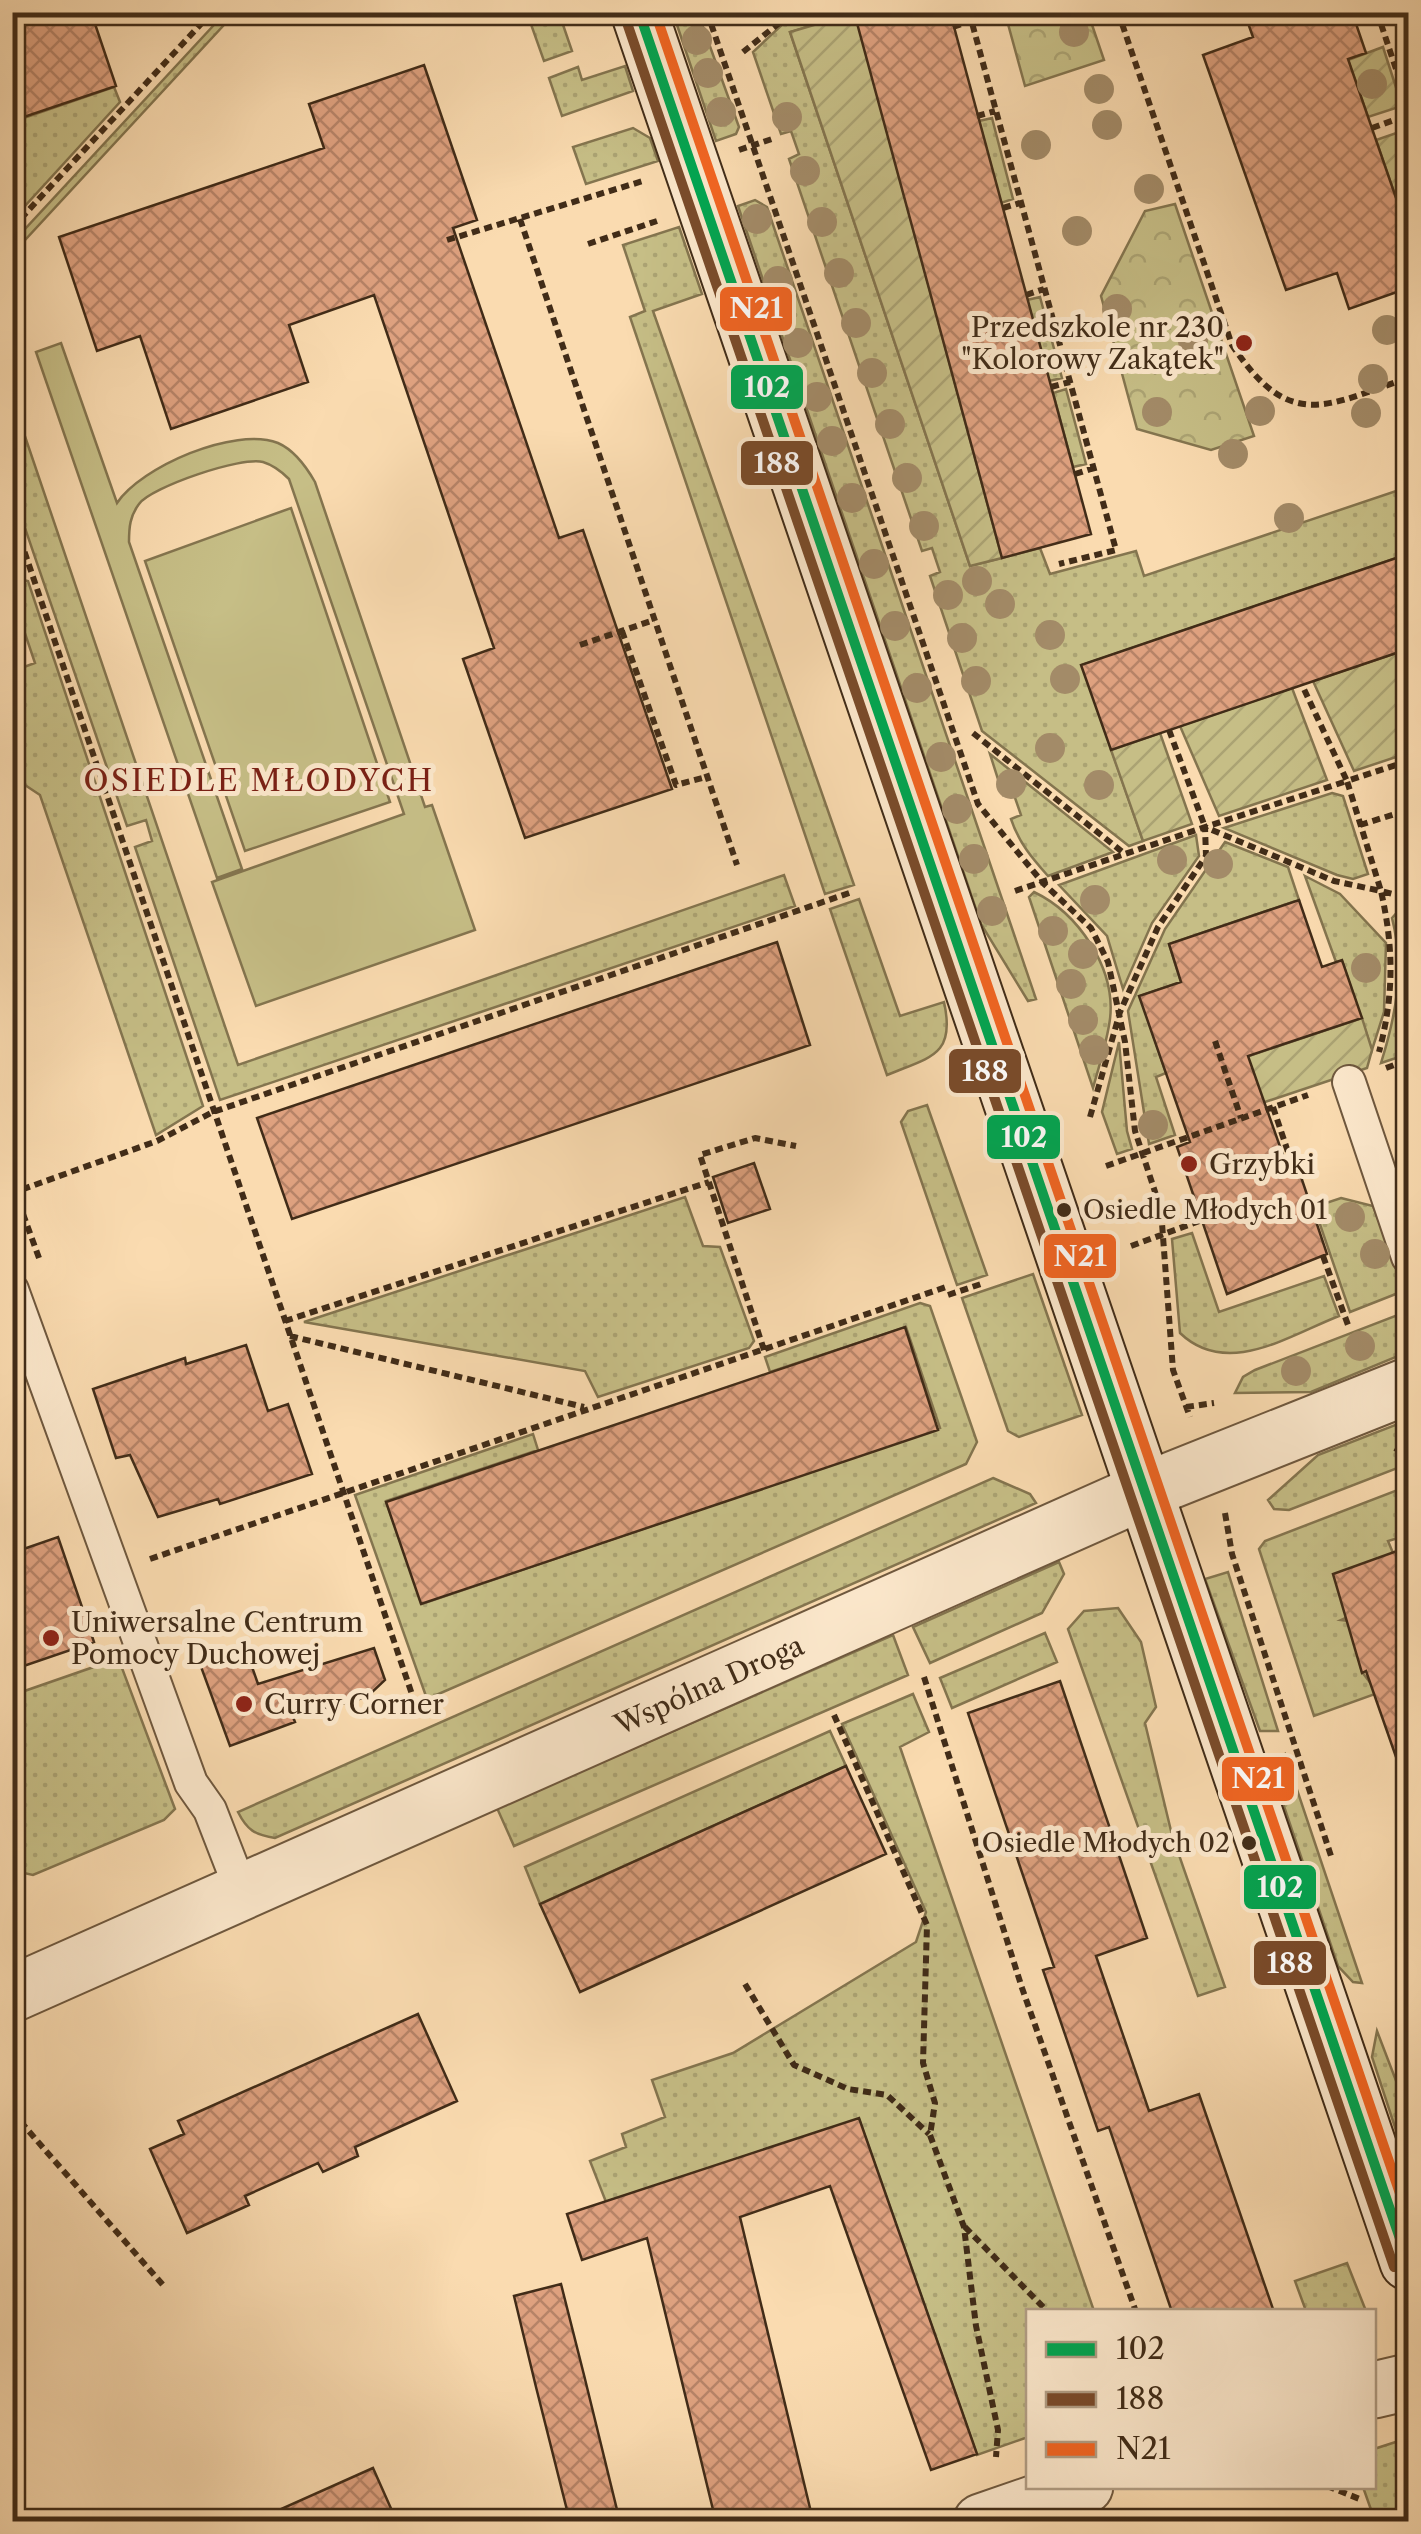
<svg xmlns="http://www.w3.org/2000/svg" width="1421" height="2534" viewBox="0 0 1421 2534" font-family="'Libre Caslon Text',serif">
	<defs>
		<pattern id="grass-dots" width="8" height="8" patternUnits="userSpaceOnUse" patternTransform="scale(2.5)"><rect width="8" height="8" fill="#c6be86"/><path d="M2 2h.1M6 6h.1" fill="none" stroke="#aba373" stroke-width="1.8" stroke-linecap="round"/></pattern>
		<pattern id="park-crowns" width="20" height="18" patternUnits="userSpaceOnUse" patternTransform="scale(2.5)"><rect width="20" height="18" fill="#c6be86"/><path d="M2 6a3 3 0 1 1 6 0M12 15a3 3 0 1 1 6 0" fill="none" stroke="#aba373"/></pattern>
		<pattern id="garden-furrows" width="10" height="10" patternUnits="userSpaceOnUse" patternTransform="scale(2.5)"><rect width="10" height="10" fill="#c6be86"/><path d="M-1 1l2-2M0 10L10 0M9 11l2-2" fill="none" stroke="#aba373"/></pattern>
		<pattern id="building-cross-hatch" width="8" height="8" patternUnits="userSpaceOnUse" patternTransform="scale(2.5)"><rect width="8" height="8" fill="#dea17f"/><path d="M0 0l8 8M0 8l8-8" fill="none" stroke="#b68367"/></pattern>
	</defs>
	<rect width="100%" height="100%" fill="#fadbb0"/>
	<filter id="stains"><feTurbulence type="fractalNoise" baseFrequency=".002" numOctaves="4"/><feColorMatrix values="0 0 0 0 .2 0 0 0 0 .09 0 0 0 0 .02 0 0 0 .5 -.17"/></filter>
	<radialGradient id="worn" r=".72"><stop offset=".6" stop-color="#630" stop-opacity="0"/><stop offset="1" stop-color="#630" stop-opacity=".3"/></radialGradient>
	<!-- grass -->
	<path fill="url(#grass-dots)" stroke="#84754f" stroke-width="2.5" d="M226 12 235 13 13 253V242Z
		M527 13H559L572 51 544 61Z
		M684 13H698L739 127 736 134 716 141 676 22Z
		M814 13H854L790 32 970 566 1040 548 1050 574 1136 551 1144 576 1408 487V554L1082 665 1143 841 1129 846 982 731 930 576 940 572 932 548 922 551 789 159 799 154 791 131 781 134 753 52 786 21Z
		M625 66 633 91 562 116 549 78 578 67 582 80Z
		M114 87 120 102 13 219 12 116 22 113 24 118Z
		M992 118 1013 199 1001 203 979 121Z
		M633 128 650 138 658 161 586 184 573 147Z
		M755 200 767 207 1036 999 1028 1001 981 924 738 206Z
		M679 227 702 294 653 311 854 885 825 894 630 317 645 311 623 245Z
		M1040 297 1062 378 1049 381 1027 300Z
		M1066 389 1086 464 1073 467 1053 393Z
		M12 398 238 1065 784 875 795 906 220 1100 135 847 152 841 146 820 127 826 13 493Z
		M18 579 28 581 203 1106 156 1135 40 795 13 777V671L35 663 13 598V581Z
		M990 754 1113 852 1048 876C1032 858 1019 843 1011 819L1021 815 1013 792 1003 795Z
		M1332 793 1343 796 1368 874 1353 879 1337 875 1224 828Z
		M1196 835 1199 856 1152 923 1123 989 1107 936 1059 885Z
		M1225 842 1288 867 1299 900 1169 944 1181 982 1140 996 1166 1073 1156 1077 1175 1135 1149 1144 1128 1011 1165 929Z
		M1305 876 1340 894 1386 943 1384 1012 1372 1050 1342 961 1336 962Z
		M1034 892C1078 913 1116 968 1110 1019 1107 1042 1099 1066 1093 1088L1029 897Z
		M859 899 900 1016 944 1002C956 1056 930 1057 887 1075L830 909Z
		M1400 909H1408V1054L1381 1063C1396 1015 1405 969 1392 918Z
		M1119 1042 1127 1131 1132 1149 1117 1154 1102 1112Z
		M927 1105 987 1275 957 1285 901 1122 908 1111Z
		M685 1197 703 1246 720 1247 754 1341 749 1348 598 1397 585 1371 304 1322Z
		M1341 1198 1373 1206 1406 1290 1350 1312 1314 1207Z
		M1192 1233 1219 1312 1324 1276 1339 1316C1288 1336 1227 1378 1180 1333L1172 1239Z
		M1033 1274 1082 1415 1019 1437 1008 1431 962 1298Z
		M920 1303 930 1306 977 1442 966 1464 427 1699 355 1495 533 1434 538 1450 386 1501 422 1604 940 1428 906 1327 770 1372 765 1357Z
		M1408 1311V1352L1311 1392 1235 1393 1243 1377 1255 1370Z
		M1408 1420V1464L1289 1510 1274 1509 1268 1500 1318 1455Z
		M993 1478 1030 1494 1036 1503 275 1838C255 1835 247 1830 238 1812Z
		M1408 1486V1535L1388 1541 1393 1553 1348 1617 1341 1620 1349 1621 1362 1672 1378 1693 1314 1716 1259 1549 1265 1541Z
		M1059 1562 1064 1574 1042 1613 930 1663 913 1627Z
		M1228 1572 1278 1731H1260L1205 1579Z
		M1118 1608 1141 1642 1156 1707 1145 1723 1172 1835 1225 1987 1198 1996 1068 1629 1084 1611Z
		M1045 1633 1057 1662 952 1708 940 1678Z
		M893 1635 908 1675 514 1846 497 1808Z
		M111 1661 122 1668 175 1809 164 1820 33 1875 19 1872 12 1852 13 1695Z
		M913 1694 929 1732 900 1747 1094 2311 1028 2312V2437L977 2455 859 2119 606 2202 590 2161 626 2147 622 2134 665 2117 652 2080 733 2053 916 1942 926 1912 842 1724Z
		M830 1731 846 1766 540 1904 525 1867Z
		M1285 1754 1362 1983 1353 1982 1338 1966 1270 1765Z
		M1377 2031 1408 2112V2167L1372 2057Z
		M1347 2263 1366 2311H1306L1295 2281Z
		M1408 2438V2521H1375L1363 2487 1374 2486V2449Z"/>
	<!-- park -->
	<path fill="url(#park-crowns)" stroke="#84754f" stroke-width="2.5" d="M1005 13H1088L1104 60 1025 86Z
		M1175 204 1254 436 1211 450 1137 429 1101 296 1145 211Z"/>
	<!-- garden -->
	<path fill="url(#garden-furrows)" stroke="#84754f" stroke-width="2.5" d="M855 13 1002 558 970 566 790 32Z
		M1383 47 1402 106 1368 117 1348 60Z
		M1408 129V194L1396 198 1376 140Z
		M1408 649V753L1354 771 1313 681Z
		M1292 688 1327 780 1219 816 1180 726Z
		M1160 733 1192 824 1143 841 1111 750Z
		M1362 1018 1372 1050 1367 1068 1253 1106 1237 1060Z"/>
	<!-- pitch -->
	<path fill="#c6be86" stroke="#84754f" stroke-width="2.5" d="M61 343 117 503C141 467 234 426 278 443 294 450 307 468 315 482L425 807 432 805 475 930 256 1006 212 882 404 814 289 479C282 472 273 465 263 462 242 456 151 487 139 504 130 516 129 527 129 542L242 869 217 878 36 352Z
		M291 508 390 802 245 851 145 561Z"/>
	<!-- building -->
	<path fill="url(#building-cross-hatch)" stroke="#412c18" stroke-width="2.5" d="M12 12H91L116 86 21 118 12 95Z
		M854 12H950L1091 534 1002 558Z
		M1244 12H1352L1366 53 1348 59 1396 198 1408 194V288L1349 309 1337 273 1286 290 1203 55 1253 37Z
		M424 65 477 220 453 228 559 538 583 530 672 789 525 838 463 659 494 648 374 295 289 325 308 382 171 429 140 336 97 351 59 237 324 148 309 104Z
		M1408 554V649L1111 750 1081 665Z
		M1299 900 1322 967 1342 960 1362 1018 1248 1056 1284 1158 1294 1156 1327 1254 1227 1294 1177 1147 1190 1142 1139 996 1181 982 1169 944Z
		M777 942 810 1045 292 1219 257 1118Z
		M754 1163 770 1209 728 1223 713 1177Z
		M905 1327 938 1430 421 1604 386 1502Z
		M246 1345 268 1411 288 1404 312 1474 220 1504 218 1499 158 1517 130 1455 116 1458 93 1389 185 1358 186 1364Z
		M58 1537 94 1642 12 1670V1553Z
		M1408 1547V1773L1402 1774 1366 1671 1362 1673 1333 1574Z
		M245 1647 258 1684 374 1648 385 1680 367 1697 293 1717 295 1722 230 1746 200 1664Z
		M1060 1681 1147 1938 1096 1956 1149 2111 1199 2094 1274 2312H1172L1109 2127 1098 2131 1043 1970 1054 1967 968 1713Z
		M846 1766 886 1854 580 1992 540 1904Z
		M418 2014 457 2101 355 2147 358 2156 323 2172 318 2163 245 2196 249 2205 187 2233 150 2149 184 2134 178 2121Z
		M859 2118 977 2454 931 2470 830 2186 740 2217 810 2508 756 2522H716L647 2238 582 2260 567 2214Z
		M561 2284 584 2375 620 2522H570L536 2387 514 2296Z
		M373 2468 397 2522H252Z"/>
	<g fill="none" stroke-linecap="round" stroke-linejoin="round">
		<!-- lane casing -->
		<g stroke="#6f583e" stroke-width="36">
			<path id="lane" d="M1349 1082 1408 1257
				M12 1290 191 1783 210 1810 243 1895"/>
		</g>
		<!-- street casing -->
		<g stroke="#6f583e" stroke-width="59">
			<path id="street" d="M12 1994 1142 1492 1408 1386
				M1374 2390 1408 2382
				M981 2522 1085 2486"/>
		</g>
		<!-- secondary casing -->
		<g stroke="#412c18" stroke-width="59">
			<path id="secondary" d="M639 12 1408 2262"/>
		</g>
		<!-- path -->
		<path stroke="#412c18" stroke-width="6" stroke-dasharray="8 5" stroke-linecap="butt" d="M707 12 978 804 1043 883 1091 928 1108 962 1125 1042 1135 1131 1161 1210 1173 1370 1190 1417
			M969 12 1116 550 1059 564
			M1118 12 1232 345C1290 432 1325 406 1408 378
			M1377 12 1408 105
			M953 27 971 21
			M743 52 793 12
			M977 116 995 111
			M1372 128 1408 115
			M739 150 772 139
			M1003 208 1020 203
			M520 219 737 865
			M12 228 212 12
			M447 240 643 181
			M588 244 657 221
			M1026 295 1044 289
			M1051 387 1070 382
			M1075 474 1094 468
			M12 515 420 1718
			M622 631 676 785 706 777
			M580 645 654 620
			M1169 730 1205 827
			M973 733 1125 854
			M1408 761 1347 781 1381 891 1408 898
			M1360 825 1408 810
			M1015 891 1205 827 1334 881 1381 891C1394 949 1394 995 1379 1052
			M1215 1041 1241 1118
			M1386 1068 1408 1060
			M1273 1107 1288 1152 1283 1154
			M1090 1117 1120 1012 1158 927 1206 856 1205 827 1347 781 1302 685
			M1106 1166 1308 1095
			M1131 1246 1202 1220
			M1323 1256 1348 1325
			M39 1258 15 1192 157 1141 213 1112 852 892
			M948 1295 984 1283
			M285 1321 709 1182
			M290 1336 584 1407
			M764 1350 700 1155 755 1138 796 1146
			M1186 1407 1214 1403
			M1395 1448 1408 1456
			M1225 1513 1232 1554 1332 1859
			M150 1559 946 1287
			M924 1677 1022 1988 1136 2312
			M834 1715 927 1925 923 2063 935 2103 930 2135 964 2227 976 2326 998 2430 996 2457
			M745 1984 794 2065 848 2089 887 2095 929 2134
			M1402 2012 1408 2010
			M12 2112 163 2285
			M965 2227 1048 2312
			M1327 2486 1362 2500"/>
		<!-- lane -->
		<use href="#lane" stroke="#fce8cc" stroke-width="32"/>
		<!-- street -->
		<use href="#street" stroke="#fce8cc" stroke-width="55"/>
		<!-- secondary -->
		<use href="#secondary" stroke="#fce8cc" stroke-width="55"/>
		<!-- bus-1 casing -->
		<g stroke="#fce8cc" stroke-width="18">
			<path id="bus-1" d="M639 12 1408 2262"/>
		</g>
		<!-- bus-2 casing -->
		<g stroke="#fce8cc" stroke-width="18">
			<path id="bus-2" d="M625 17 1394 2267"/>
		</g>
		<!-- bus-3 casing -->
		<g stroke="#fce8cc" stroke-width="18">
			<path id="bus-3" d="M655 12 1408 2217"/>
		</g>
		<!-- bus-1 -->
		<use href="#bus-1" stroke="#00a651" stroke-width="10"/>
		<!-- bus-2 -->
		<use href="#bus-2" stroke="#7a4b2a" stroke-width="10"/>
		<!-- bus-3 -->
		<use href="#bus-3" stroke="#f26522" stroke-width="10"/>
	</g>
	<!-- trees -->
	<g fill="#a38b68">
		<circle cx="1074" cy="32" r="15"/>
		<circle cx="697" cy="40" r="15"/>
		<circle cx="708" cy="73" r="15"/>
		<circle cx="1372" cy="84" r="15"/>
		<circle cx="1099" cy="89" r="15"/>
		<circle cx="721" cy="112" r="15"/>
		<circle cx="787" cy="117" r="15"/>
		<circle cx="1107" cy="125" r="15"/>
		<circle cx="1036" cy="145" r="15"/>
		<circle cx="805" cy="171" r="15"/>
		<circle cx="1149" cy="189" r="15"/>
		<circle cx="757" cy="219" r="15"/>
		<circle cx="822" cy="222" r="15"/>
		<circle cx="1077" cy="231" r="15"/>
		<circle cx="839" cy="273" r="15"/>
		<circle cx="778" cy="281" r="15"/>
		<circle cx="1117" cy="309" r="15"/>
		<circle cx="856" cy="323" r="15"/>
		<circle cx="1387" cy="330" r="15"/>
		<circle cx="1193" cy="341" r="15"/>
		<circle cx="798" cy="343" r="15"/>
		<circle cx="872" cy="373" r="15"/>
		<circle cx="1373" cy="379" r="15"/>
		<circle cx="817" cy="397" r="15"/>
		<circle cx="1260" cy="411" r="15"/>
		<circle cx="1157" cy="412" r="15"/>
		<circle cx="1366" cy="413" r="15"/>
		<circle cx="890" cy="424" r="15"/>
		<circle cx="832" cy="441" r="15"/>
		<circle cx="1233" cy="454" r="15"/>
		<circle cx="907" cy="478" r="15"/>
		<circle cx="852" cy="498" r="15"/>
		<circle cx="1289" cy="518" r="15"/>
		<circle cx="924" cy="526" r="15"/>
		<circle cx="874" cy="564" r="15"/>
		<circle cx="977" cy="581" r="15"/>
		<circle cx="948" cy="595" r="15"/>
		<circle cx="1000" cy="604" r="15"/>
		<circle cx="895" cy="626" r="15"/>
		<circle cx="1050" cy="635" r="15"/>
		<circle cx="962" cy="638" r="15"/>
		<circle cx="1065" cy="679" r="15"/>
		<circle cx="976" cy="681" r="15"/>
		<circle cx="917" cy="688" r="15"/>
		<circle cx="1050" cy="748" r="15"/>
		<circle cx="941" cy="757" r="15"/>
		<circle cx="1011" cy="784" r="15"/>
		<circle cx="1099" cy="785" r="15"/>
		<circle cx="957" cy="809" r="15"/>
		<circle cx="974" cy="859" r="15"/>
		<circle cx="1172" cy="860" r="15"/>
		<circle cx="1218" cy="864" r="15"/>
		<circle cx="1095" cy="900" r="15"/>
		<circle cx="992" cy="911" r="15"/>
		<circle cx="1053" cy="931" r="15"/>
		<circle cx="1083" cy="954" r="15"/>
		<circle cx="1366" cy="968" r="15"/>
		<circle cx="1071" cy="984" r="15"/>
		<circle cx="1083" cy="1020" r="15"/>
		<circle cx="1094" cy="1050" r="15"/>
		<circle cx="1153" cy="1125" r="15"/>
		<circle cx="1350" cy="1217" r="15"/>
		<circle cx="1375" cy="1254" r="15"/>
		<circle cx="1360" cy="1346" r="15"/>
		<circle cx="1296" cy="1371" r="15"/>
	</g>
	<!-- markers -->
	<g fill="#8f2418" stroke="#fce8cc" stroke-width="4">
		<circle cx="1244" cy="343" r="10"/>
		<circle cx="1189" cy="1164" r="10"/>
		<circle cx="51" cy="1638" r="10"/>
		<circle cx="244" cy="1704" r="10"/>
	</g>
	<g fill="#412c18" stroke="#fce8cc" stroke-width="4">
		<circle cx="1064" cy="1210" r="9"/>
		<circle cx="1249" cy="1843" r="9"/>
	</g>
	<g text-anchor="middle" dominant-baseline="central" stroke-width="10" stroke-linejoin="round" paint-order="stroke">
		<!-- bus labels -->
		<g font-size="26" fill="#412c18" stroke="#fce8cc" text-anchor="start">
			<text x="1083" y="1210">Osiedle Młodych 01</text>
			<text x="1230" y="1843" text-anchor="end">Osiedle Młodych 02</text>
		</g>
		<!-- poi labels -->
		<g font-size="28" fill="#412c18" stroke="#fce8cc" text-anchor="start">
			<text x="1224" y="327" text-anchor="end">Przedszkole nr 230<tspan x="1224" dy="32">"Kolorowy Zakątek"</tspan></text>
			<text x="1209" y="1164">Grzybki</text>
			<text x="71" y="1622">Uniwersalne Centrum<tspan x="71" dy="32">Pomocy Duchowej</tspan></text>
			<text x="264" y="1704">Curry Corner</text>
		</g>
		<!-- street labels -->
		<g font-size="28" fill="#412c18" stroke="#fce8cc">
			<text transform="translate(709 1685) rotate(-24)">Wspólna Droga</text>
		</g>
		<!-- neighbourhood labels -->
		<g font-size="30" letter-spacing="2.5" fill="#7a1f14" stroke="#fce8cc">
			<text x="259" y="780">OSIEDLE MŁODYCH</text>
		</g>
	</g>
	<g stroke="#fce8cc" stroke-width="4">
		<rect x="718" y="285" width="76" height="48" rx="10" fill="#f26522"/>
		<rect x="729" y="363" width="76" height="48" rx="10" fill="#00a651"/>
		<rect x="739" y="439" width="76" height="48" rx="10" fill="#7a4b2a"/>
		<rect x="947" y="1047" width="76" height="48" rx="10" fill="#7a4b2a"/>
		<rect x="985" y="1113" width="77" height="48" rx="10" fill="#00a651"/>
		<rect x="1042" y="1232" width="76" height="48" rx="10" fill="#f26522"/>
		<rect x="1220" y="1755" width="76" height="48" rx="10" fill="#f26522"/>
		<rect x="1242" y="1863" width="76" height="48" rx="10" fill="#00a651"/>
		<rect x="1252" y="1939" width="76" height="48" rx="10" fill="#7a4b2a"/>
	</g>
	<g font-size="28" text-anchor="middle" font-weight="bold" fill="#fff">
		<text x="756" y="318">N21</text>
		<text x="767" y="397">102</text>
		<text x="777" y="473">188</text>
		<text x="985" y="1081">188</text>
		<text x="1024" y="1147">102</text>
		<text x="1080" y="1266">N21</text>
		<text x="1258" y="1788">N21</text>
		<text x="1280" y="1897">102</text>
		<text x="1290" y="1973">188</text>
	</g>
	<!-- margin -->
	<rect width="1421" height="2534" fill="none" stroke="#fadbb0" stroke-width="50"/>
	<rect x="15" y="15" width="1391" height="2504" fill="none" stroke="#412c18" stroke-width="5"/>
	<rect x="25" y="25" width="1371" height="2484" fill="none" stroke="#412c18" stroke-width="2.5"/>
	<!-- legend -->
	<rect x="1026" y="2309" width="350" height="180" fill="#fce8cc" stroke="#b19d84" stroke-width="2.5"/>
	<rect x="1046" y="2342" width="50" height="15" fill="#00a651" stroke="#b19d84" stroke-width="2.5"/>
	<text x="1116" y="2359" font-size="30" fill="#412c18">102</text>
	<rect x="1046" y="2392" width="50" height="15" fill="#7a4b2a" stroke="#b19d84" stroke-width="2.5"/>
	<text x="1116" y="2409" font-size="30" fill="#412c18">188</text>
	<rect x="1046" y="2442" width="50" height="15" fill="#f26522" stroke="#b19d84" stroke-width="2.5"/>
	<text x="1116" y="2459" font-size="30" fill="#412c18">N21</text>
	<rect width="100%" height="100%" filter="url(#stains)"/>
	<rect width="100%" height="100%" fill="url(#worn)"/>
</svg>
